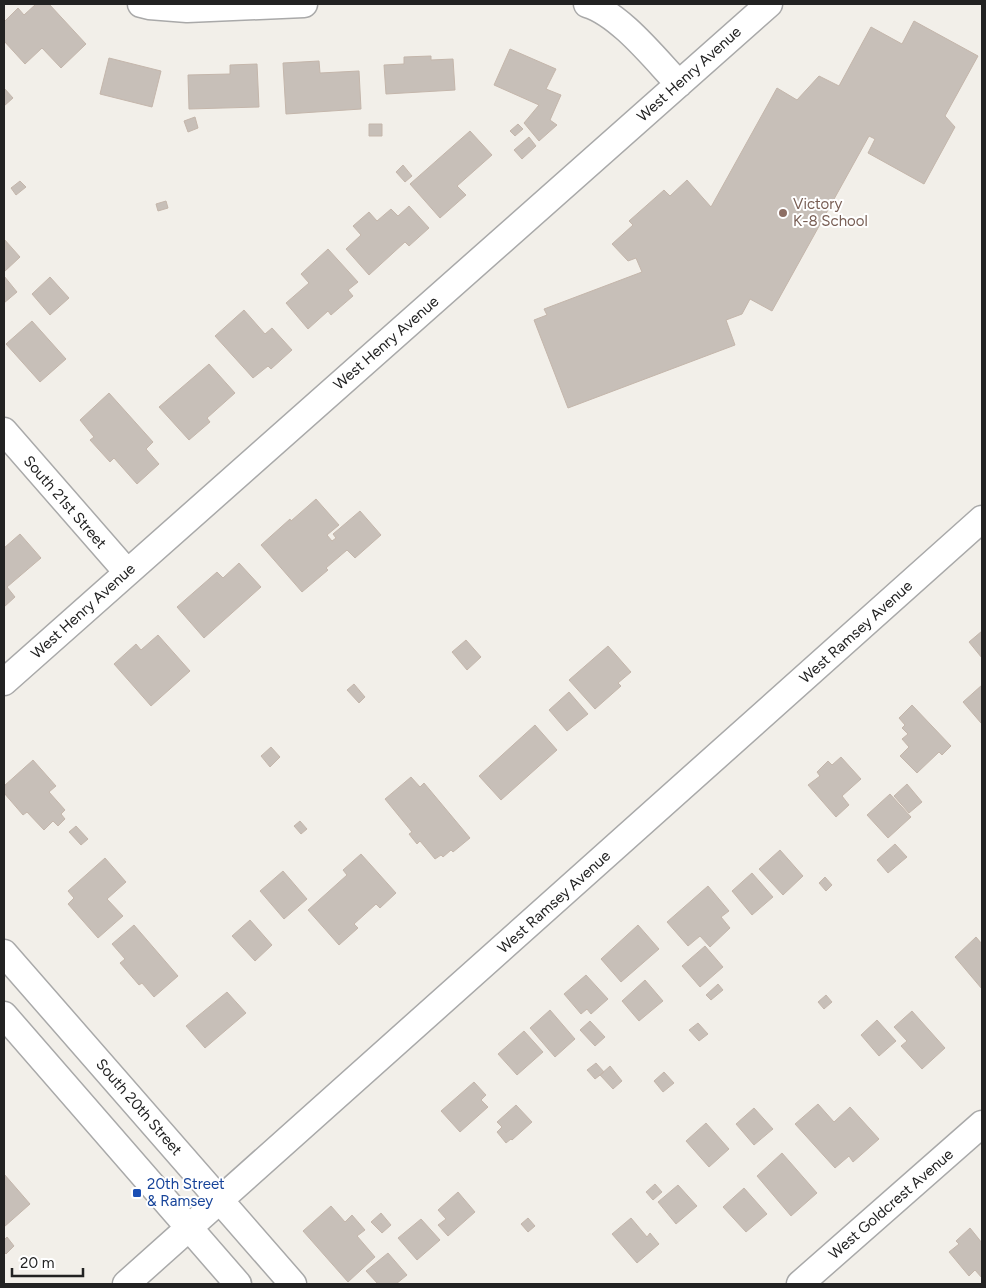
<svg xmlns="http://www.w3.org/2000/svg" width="986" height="1288" viewBox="0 0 986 1288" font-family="Figtree,sans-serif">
	<rect width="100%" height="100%" fill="#f2efe9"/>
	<!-- building -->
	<path fill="#c7bfb8" stroke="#c4b6ab" d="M36 4H49L86 44 61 68 42 48 25 64 4 41V22L18 8 24 15Z
		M914 21 978 56 945 116 955 127 924 184 868 153 875 139 869 136 772 311 750 299 742 314 726 320 735 345 568 408 534 320 547 315 544 309 642 272 636 258 628 261 612 244 633 225 629 221 664 190 670 196 687 180 711 207 777 88 797 100 819 76 839 86 871 27 902 44Z
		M510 49 556 69 546 89 561 95 550 120 557 125 539 141 524 123 539 105 494 85Z
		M431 56V60L453 59 455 90 386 94 384 65 404 64V57Z
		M109 58 161 71 152 107 100 94Z
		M319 61 320 73 359 71 361 109 286 114 283 63Z
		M257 64 259 107 189 109 188 75 230 74V65Z
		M4 88 13 98 4 106Z
		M195 117 198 128 188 132 184 121Z
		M369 124H382V136H369Z
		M518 124 523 129 515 136 510 131Z
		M470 131 492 155 457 186 466 195 440 218 410 184Z
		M529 137 536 146 522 159 514 150Z
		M403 165 412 176 405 182 396 172Z
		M20 181 26 187 16 195 11 188Z
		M166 201 168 208 158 211 156 204Z
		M409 206 429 228 409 246 405 242 369 275 346 249 361 235 353 226 369 212 377 221 391 209 398 216Z
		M4 239 20 257 4 272Z
		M328 249 358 282 348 290 353 296 331 315 328 311 308 329 286 303 309 283 301 274Z
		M4 276 17 292 4 303Z
		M50 277 69 298 50 315 32 294Z
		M244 310 265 334 272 328 292 350 271 369 268 366 253 378 215 336Z
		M32 321 66 359 40 382 6 344Z
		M209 364 235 393 207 418 210 422 189 440 159 407Z
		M109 393 153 442 146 449 159 464 137 484 114 458 110 462 90 440 94 437 80 420Z
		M316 499 339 525 327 535 332 541 336 538 333 534 360 511 381 535 355 558 347 550 326 568 328 570 302 592 261 545 290 519 291 521Z
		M20 534 41 558 7 587 15 597 4 607V548Z
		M239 563 261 587 204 638 177 607 217 572 223 578Z
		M982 631V658L969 642Z
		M158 635 190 671 151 706 114 664 136 644 141 650Z
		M466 640 481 657 467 670 452 652Z
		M608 646 631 672 618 683 621 686 595 709 569 680Z
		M354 684 365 697 359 703 347 690Z
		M982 685V722L981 723 963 702Z
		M569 692 588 714 567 731 549 710Z
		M912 705 951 746 942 755 939 752 917 773 900 756 909 747 902 739 908 734 902 728 905 725 899 718Z
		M535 725 557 750 501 800 479 776Z
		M271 747 280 757 270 767 261 756Z
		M841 757 861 779 842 796 849 805 836 817 808 785 820 776 817 772 828 761 832 765Z
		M33 760 56 786 49 792 65 810 61 814 65 819 58 826 53 821 44 830 27 812 23 815 4 793V786Z
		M411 777 420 787 424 783 470 838 453 852 451 850 443 857 441 855 435 859 420 841 417 844 409 834 412 832 385 799Z
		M907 784 922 802 909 813 894 796Z
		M890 794 911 817 888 838 867 815Z
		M300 821 307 829 301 834 294 826Z
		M76 826 88 839 81 845 69 832Z
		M895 844 907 857 888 873 877 860Z
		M780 850 803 876 783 895 759 869Z
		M361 854 396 893 380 908 376 904 354 924 358 928 339 945 308 910 347 875 343 870Z
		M105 858 126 882 107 899 123 916 98 938 68 904 74 898 68 891Z
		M283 871 307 899 284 919 260 891Z
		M752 873 773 897 752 915 732 891Z
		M825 877 832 885 826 891 819 883Z
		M708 886 729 911 721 917 730 928 710 947 700 936 688 946 667 922Z
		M250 920 272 945 255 961 232 936Z
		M134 925 178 976 154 997 142 983 139 985 120 963 125 959 112 944Z
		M638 925 659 949 621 982 601 959Z
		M976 937 982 944V989L955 957Z
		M705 946 723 967 700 987 682 966Z
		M586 975 608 999 591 1014 587 1009 581 1014 564 994Z
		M645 980 663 1001 639 1021 622 1001Z
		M718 984 723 990 711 1000 706 995Z
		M227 992 246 1013 205 1048 186 1026Z
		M826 995 832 1002 824 1009 818 1002Z
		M550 1010 575 1039 555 1057 530 1028Z
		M912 1011 945 1048 922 1069 901 1046 907 1041 894 1027Z
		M877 1020 896 1041 879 1056 861 1035Z
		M590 1021 605 1037 595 1046 580 1030Z
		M698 1023 708 1034 699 1041 689 1030Z
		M524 1031 543 1052 517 1075 498 1054Z
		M596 1063 604 1072 595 1079 587 1070Z
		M610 1066 622 1081 613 1089 600 1075Z
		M664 1072 674 1083 663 1092 654 1081Z
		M474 1082 486 1095 481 1100 488 1107 460 1132 441 1111Z
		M818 1104 834 1122 850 1107 879 1139 853 1162 849 1156 835 1168 795 1124Z
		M516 1105 532 1122 512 1140 511 1139 506 1143 497 1132 502 1127 497 1122Z
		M754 1108 773 1129 754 1145 736 1124Z
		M706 1123 729 1149 709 1167 686 1141Z
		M782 1153 817 1193 791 1216 757 1176Z
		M4 1174 30 1204 4 1227Z
		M655 1184 662 1192 653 1200 646 1192Z
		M678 1185 697 1206 676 1224 658 1202Z
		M744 1188 767 1214 746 1232 723 1207Z
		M458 1192 475 1212 448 1236 438 1225 446 1219 438 1210Z
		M331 1206 345 1222 352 1215 365 1230 357 1236 375 1257 348 1282 303 1231Z
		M381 1213 391 1225 382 1233 371 1222Z
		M528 1218 535 1226 528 1232 521 1224Z
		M631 1218 647 1237 650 1233 659 1244 637 1263 612 1234Z
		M421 1219 440 1240 417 1260 398 1238Z
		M970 1228 982 1243V1278L975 1270 969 1276 949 1252 959 1244 956 1241Z
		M7 1237 14 1246 6 1254 4 1252V1240Z
		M388 1253 407 1275 396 1284H378L366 1271Z"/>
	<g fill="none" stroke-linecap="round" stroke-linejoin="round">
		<!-- minor casing -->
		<g stroke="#a9a9a9" stroke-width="29">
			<path id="minor" d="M141 4 149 6 187 9 304 4
				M587 4C620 14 655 59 679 84
				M4 431 127 572
				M4 682 769 4
				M4 953 293 1284
				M4 1015 238 1284
				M126 1284 982 519
				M800 1284 982 1124"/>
		</g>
		<!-- minor -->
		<use href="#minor" stroke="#fff" stroke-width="26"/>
	</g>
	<!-- markers -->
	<circle fill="#8d6e63" stroke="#fff" stroke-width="2" cx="783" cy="213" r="5"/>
	<rect fill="#1a4fb4" stroke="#fff" stroke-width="2" x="132" y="1188" width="10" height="10" rx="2.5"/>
	<g text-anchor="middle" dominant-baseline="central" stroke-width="4" stroke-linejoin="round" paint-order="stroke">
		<!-- street labels -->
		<g font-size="15" fill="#222" stroke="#fff">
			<text transform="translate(689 74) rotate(-42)">West Henry Avenue</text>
			<text transform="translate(386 343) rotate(-41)">West Henry Avenue</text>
			<text transform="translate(65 502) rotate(49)">South 21st Street</text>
			<text transform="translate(83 611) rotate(-42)">West Henry Avenue</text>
			<text transform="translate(856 632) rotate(-42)">West Ramsey Avenue</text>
			<text transform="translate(554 902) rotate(-42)">West Ramsey Avenue</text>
			<text transform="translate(139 1107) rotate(49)">South 20th Street</text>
			<text transform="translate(891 1204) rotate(-41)">West Goldcrest Avenue</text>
		</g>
		<!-- education labels -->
		<g font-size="15" fill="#785e54" stroke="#fff" text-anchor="start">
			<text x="793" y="204">Victory<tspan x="793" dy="17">K-8 School</tspan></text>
		</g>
		<!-- transit labels -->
		<g font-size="15" fill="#164399" stroke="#fff" text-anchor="start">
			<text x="147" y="1184">20th Street<tspan x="147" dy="17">&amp; Ramsey</tspan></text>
		</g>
	</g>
	<!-- border -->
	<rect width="986" height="1288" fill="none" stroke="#222222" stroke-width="10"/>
	<!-- scale -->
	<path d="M12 1268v8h71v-8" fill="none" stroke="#222222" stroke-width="2.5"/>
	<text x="20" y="1268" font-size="15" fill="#222222" stroke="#ffffff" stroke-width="4" paint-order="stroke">20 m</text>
</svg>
